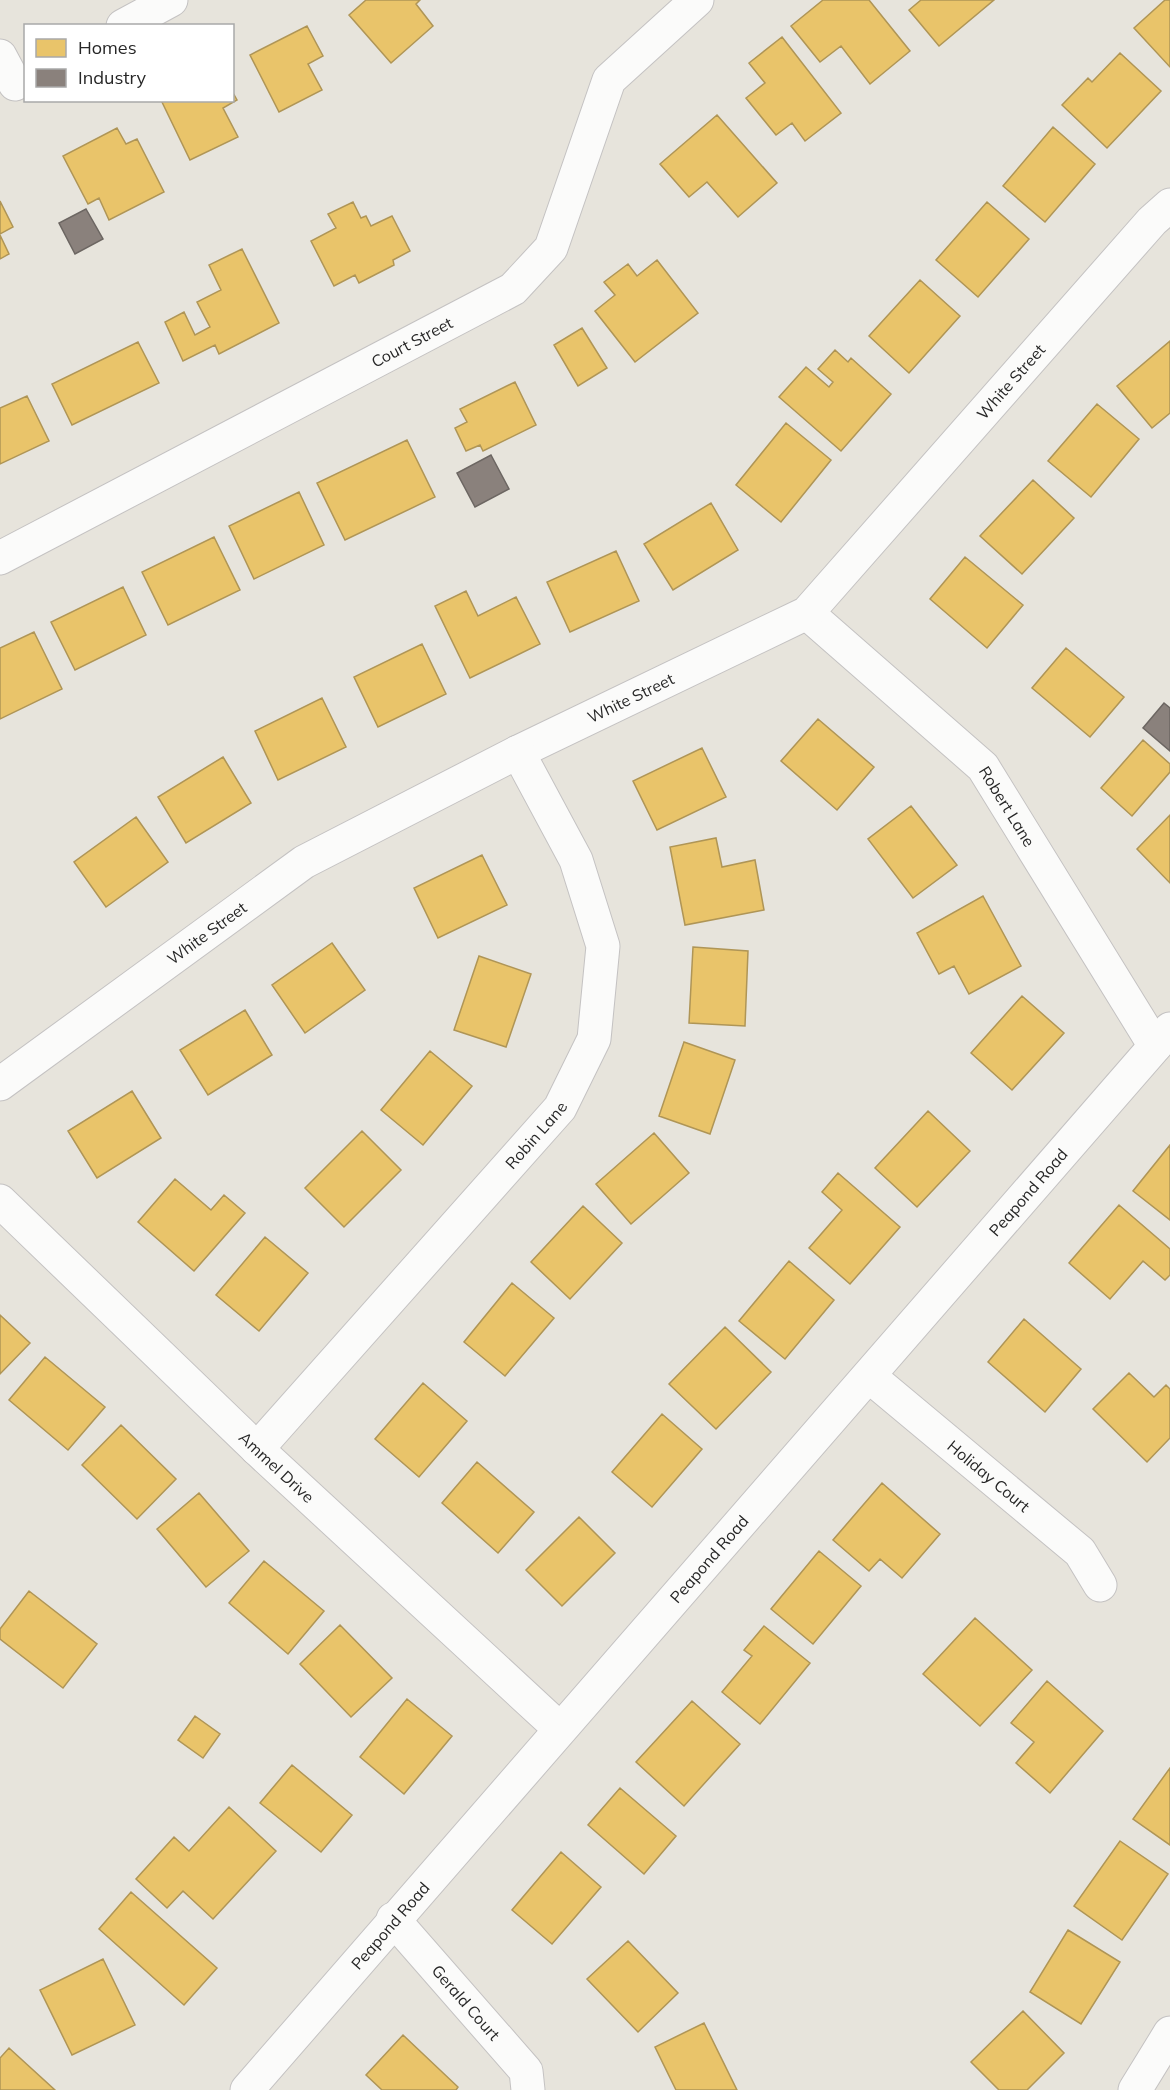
<svg xmlns="http://www.w3.org/2000/svg" width="1170" height="2090" viewBox="0 0 1170 2090" font-family="Mulish,sans-serif">
	<rect width="100%" height="100%" fill="#e7e4dc"/>
	<!-- homes -->
	<path fill="#e9c46a" stroke="#af9556" stroke-width="1.5" d="M366 0H420L416 4 433 26 391 63 349 15Z
		M823 0H869L910 51 870 84 841 46 820 62 791 26Z
		M921 0H994L939 46 909 10Z
		M1165 0H1170V67L1134 28Z
		M307 26 323 56 308 64 322 90 279 112 250 55Z
		M782 37 841 113 805 141 792 123 776 135 746 98 765 83 749 63Z
		M1120 53 1161 91 1107 148 1062 105 1088 78 1092 82Z
		M232 91 237 100 223 108 238 137 190 160 161 100H232Z
		M717 115 777 183 738 217 707 182 689 197 660 164Z
		M1053 127 1095 164 1045 222 1003 186Z
		M117 128 126 144 137 139 164 192 109 220 99 198 88 204 63 156Z
		M0 201 13 227 0 234Z
		M353 202 361 218 366 216 371 226 392 216 410 251 393 260 394 265 359 283 355 275 334 286 311 241 336 228 328 214Z
		M987 202 1029 239 978 297 936 260Z
		M0 235 9 254 0 259Z
		M242 249 279 323 219 354 215 345 183 361 165 322 184 312 195 335 210 327 197 302 221 290 209 265Z
		M657 260 698 313 635 362 595 311 615 295 604 282 628 264 637 276Z
		M920 280 960 316 909 373 869 336Z
		M582 328 607 368 578 386 554 345Z
		M1170 341V413L1152 428 1117 386Z
		M138 342 159 383 72 425 52 384Z
		M835 350 848 362 851 358 891 394 841 451 779 397 806 367 829 387 833 382 818 369Z
		M515 382 536 425 483 451 480 445 466 451 455 428 467 422 460 409Z
		M27 396 49 441 0 464V408Z
		M1097 404 1139 439 1091 497 1048 461Z
		M786 423 831 460 781 522 736 485Z
		M407 440 435 497 345 540 317 483Z
		M1033 480 1074 518 1022 574 980 536Z
		M299 492 324 545 254 579 229 526Z
		M711 503 738 550 673 590 644 544Z
		M214 537 240 590 168 625 142 572Z
		M616 551 639 601 570 632 547 582Z
		M965 557 1023 605 987 648 930 599Z
		M123 587 146 635 75 670 51 622Z
		M466 591 478 616 516 597 540 644 470 678 435 606Z
		M34 632 62 689 0 719V648Z
		M422 644 446 694 378 727 354 677Z
		M1066 648 1124 697 1090 737 1032 688Z
		M322 698 346 747 278 780 255 731Z
		M818 719 874 767 837 810 781 761Z
		M1143 740 1170 764V772L1132 816 1101 788Z
		M702 748 726 797 657 830 633 781Z
		M223 757 251 803 186 843 158 797Z
		M911 806 957 865 913 898 868 839Z
		M1170 815V883L1137 849Z
		M136 817 168 862 106 907 74 862Z
		M716 838 722 867 755 860 764 910 685 925 670 847Z
		M482 855 507 905 438 938 414 888Z
		M983 896 1021 966 969 994 954 966 939 974 917 933Z
		M332 943 365 990 305 1033 272 985Z
		M693 947 748 951 745 1026 689 1023Z
		M479 956 531 974 506 1047 454 1030Z
		M1022 996 1064 1033 1012 1090 971 1053Z
		M245 1010 272 1055 208 1095 180 1050Z
		M684 1042 735 1060 710 1134 659 1116Z
		M430 1051 472 1086 423 1145 381 1110Z
		M132 1091 161 1138 97 1178 68 1131Z
		M928 1111 970 1151 917 1207 875 1168Z
		M362 1131 401 1170 344 1227 305 1188Z
		M654 1133 689 1173 631 1224 596 1184Z
		M1170 1145V1220L1133 1191Z
		M838 1173 900 1227 850 1284 809 1248 842 1210 822 1192Z
		M175 1179 211 1210 224 1195 245 1213 194 1271 138 1222Z
		M1119 1205 1170 1249V1275L1165 1280 1143 1261 1110 1299 1069 1263Z
		M583 1206 622 1243 570 1299 531 1262Z
		M265 1237 308 1273 259 1331 216 1295Z
		M789 1261 834 1300 785 1359 739 1321Z
		M512 1283 554 1318 505 1376 464 1342Z
		M0 1315 30 1343 0 1374Z
		M1024 1319 1081 1369 1045 1412 988 1362Z
		M725 1327 771 1372 716 1429 669 1384Z
		M45 1357 105 1407 68 1450 9 1400Z
		M1129 1373 1154 1397 1166 1385 1170 1389V1438L1147 1462 1093 1409Z
		M423 1383 467 1421 419 1477 375 1439Z
		M662 1414 702 1449 652 1507 612 1472Z
		M121 1425 176 1479 137 1519 82 1465Z
		M477 1462 534 1512 498 1553 442 1503Z
		M882 1483 940 1534 902 1578 880 1559 869 1571 833 1540Z
		M199 1493 249 1551 206 1587 157 1529Z
		M579 1517 615 1553 562 1606 526 1570Z
		M819 1551 861 1586 813 1644 771 1609Z
		M264 1561 324 1611 288 1654 229 1603Z
		M29 1591 97 1644 63 1688 0 1639V1629Z
		M975 1618 1032 1670 980 1726 923 1674Z
		M340 1625 392 1678 351 1717 300 1664Z
		M764 1626 810 1663 760 1724 722 1692 752 1656 744 1650Z
		M1047 1681 1103 1731 1050 1793 1016 1763 1034 1742 1011 1723Z
		M407 1699 452 1736 404 1794 360 1757Z
		M692 1701 740 1744 684 1806 636 1762Z
		M195 1716 220 1734 203 1758 178 1740Z
		M292 1765 352 1815 321 1852 260 1803Z
		M1170 1768V1845L1133 1819Z
		M620 1788 676 1836 644 1874 588 1825Z
		M229 1807 276 1851 213 1919 183 1891 167 1908 136 1879 174 1837 189 1851Z
		M1120 1841 1168 1874 1122 1940 1074 1906Z
		M561 1852 601 1887 552 1944 512 1910Z
		M131 1892 217 1968 184 2005 99 1929Z
		M1068 1930 1120 1962 1081 2024 1030 1992Z
		M628 1941 678 1993 638 2032 587 1979Z
		M103 1959 135 2025 72 2055 40 1990Z
		M1023 2011 1064 2053 1027 2090H999L971 2062Z
		M704 2023 737 2090H676L655 2047Z
		M403 2035 458 2087 456 2090H382L366 2075Z
		M9 2048 55 2090H0V2058Z"/>
	<!-- industry -->
	<path fill="#8a817c" stroke="#6c6662" stroke-width="1.5" d="M86 209 103 239 75 254 59 223Z
		M491 455 509 489 475 507 457 473Z
		M1164 703 1170 708V751L1143 728Z"/>
	<g fill="none" stroke-linecap="round" stroke-linejoin="round">
		<!-- minor casing -->
		<g stroke="#c4c2c2" stroke-width="35">
			<g id="minor">
				<path d="M123 26 171 0"/>
				<path d="M0 56 15 84"/>
				<path id="s1" d="M0 558 513 289 551 248 609 80 697 0"/>
				<path id="s2" d="M807 613 983 767 1155 1046"/>
				<path id="s3" d="M0 1084 304 862 518 752 807 613 1152 221 1170 205"/>
				<path id="s4" d="M0 1201 257 1449 560 1729"/>
				<path id="s5" d="M869 1376 1080 1552 1100 1585"/>
				<path id="s6" d="M257 1449 560 1108 594 1039 603 946 576 860 518 752"/>
				<path id="s7" d="M393 1919 526 2071 528 2090"/>
				<path id="s8" d="M247 2090 1170 1029"/>
				<path d="M1135 2090 1170 2033"/>
			</g>
		</g>
		<!-- minor -->
		<use href="#minor" stroke="#fbfbfa" stroke-width="33"/>
	</g>
	<g text-anchor="middle" dominant-baseline="central" stroke-width="6" stroke-linejoin="round" paint-order="stroke">
		<!-- street labels -->
		<g font-size="16" fill="#272727" stroke="#fff">
			<text stroke="none"><textPath href="#s1" startOffset="465">Court Street</textPath></text>
			<text stroke="none"><textPath href="#s3" startOffset="1246">White Street</textPath></text>
			<text stroke="none"><textPath href="#s3" startOffset="742">White Street</textPath></text>
			<text stroke="none"><textPath href="#s2" startOffset="280">Robert Lane</textPath></text>
			<text stroke="none"><textPath href="#s3" startOffset="256">White Street</textPath></text>
			<text stroke="none"><textPath href="#s6" startOffset="420">Robin Lane</textPath></text>
			<text stroke="none"><textPath href="#s8" startOffset="1190">Peapond Road</textPath></text>
			<text stroke="none"><textPath href="#s4" startOffset="384">Ammel Drive</textPath></text>
			<text stroke="none"><textPath href="#s5" startOffset="156">Holiday Court</textPath></text>
			<text stroke="none"><textPath href="#s8" startOffset="704">Peapond Road</textPath></text>
			<text stroke="none"><textPath href="#s8" startOffset="218">Peapond Road</textPath></text>
			<text stroke="none"><textPath href="#s7" startOffset="111">Gerald Court</textPath></text>
		</g>
	</g>
	<!-- legend -->
	<rect x="24" y="24" width="210" height="78" fill="#ffffff" stroke="#a9a9a9" stroke-width="1.5"/>
	<rect x="36" y="39" width="30" height="18" fill="#e9c46a" stroke="#a9a9a9" stroke-width="1.5"/>
	<text x="78" y="54" font-size="18" fill="#272727">Homes</text>
	<rect x="36" y="69" width="30" height="18" fill="#8a817c" stroke="#a9a9a9" stroke-width="1.5"/>
	<text x="78" y="84" font-size="18" fill="#272727">Industry</text>
</svg>
